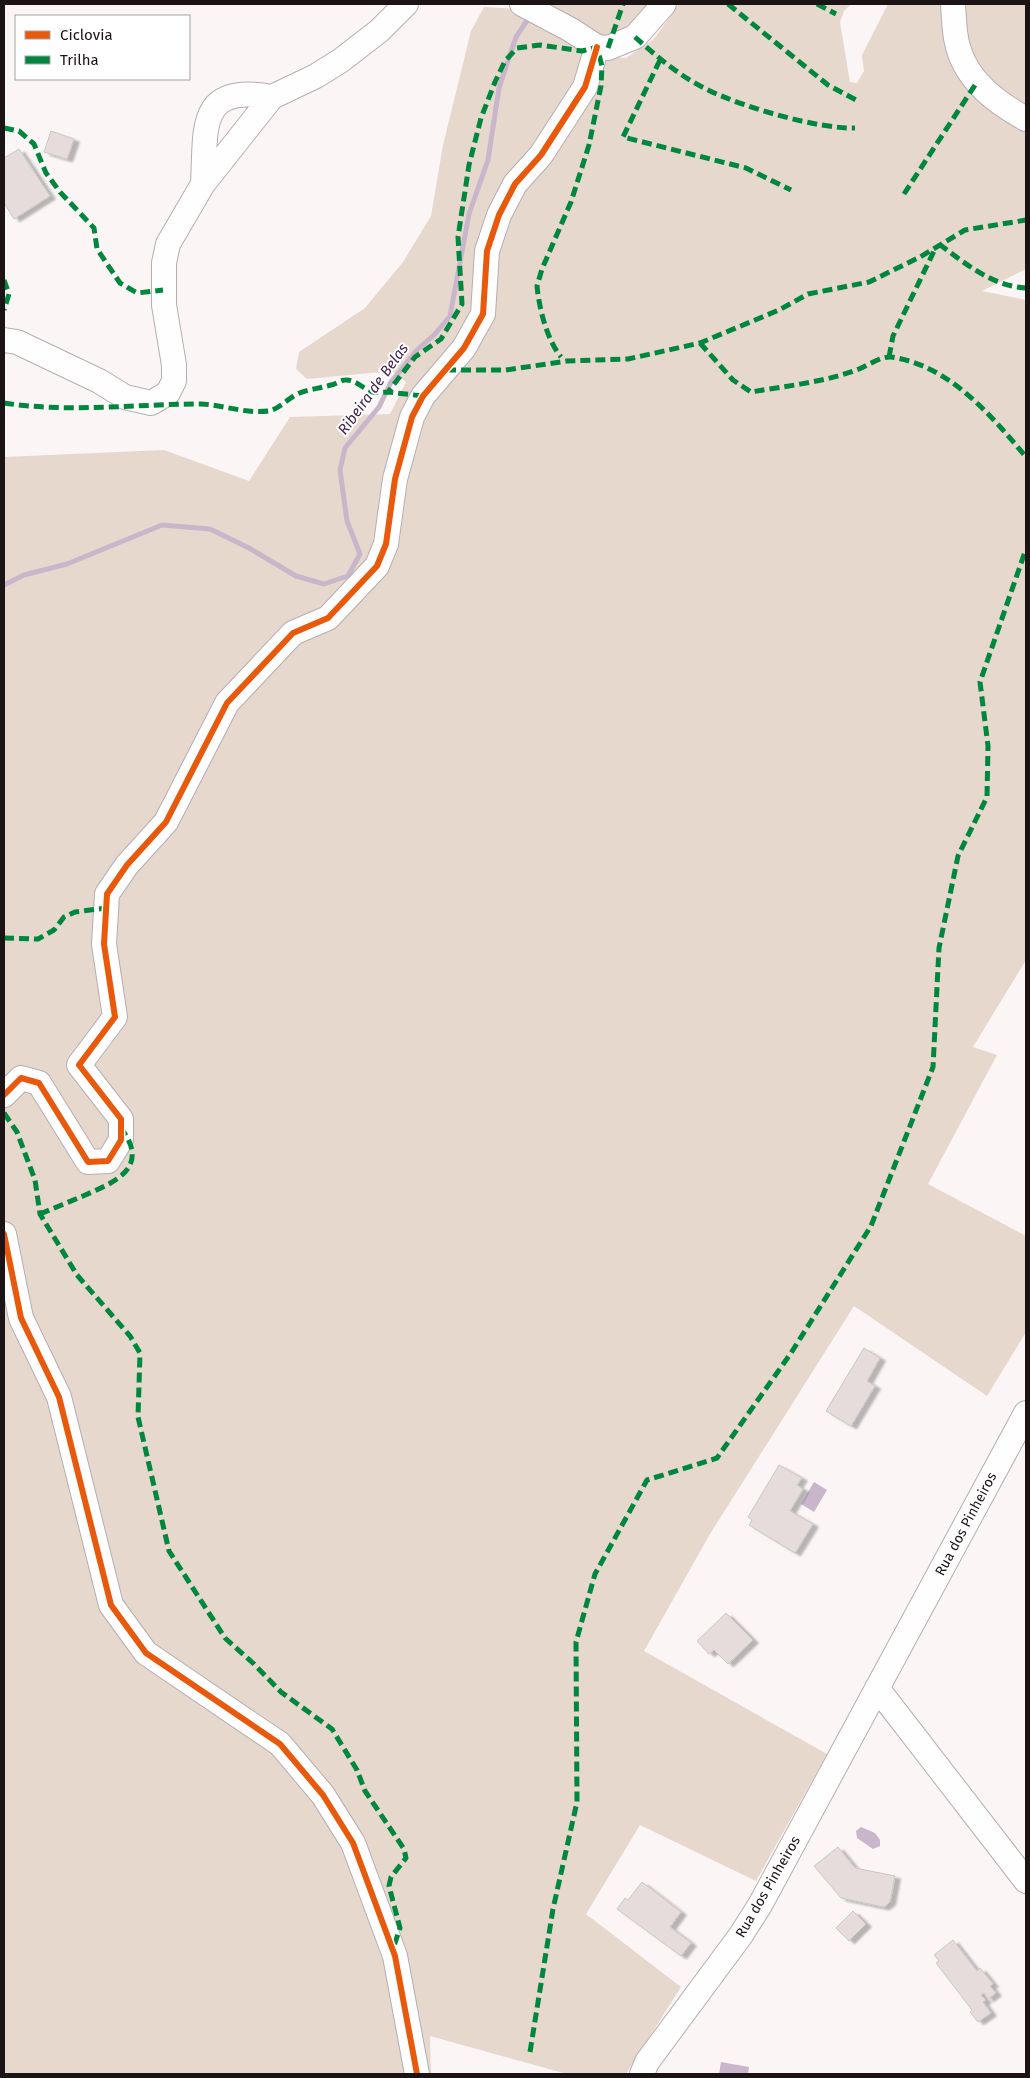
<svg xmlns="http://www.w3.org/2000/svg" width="1030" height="2078" viewBox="0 0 1030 2078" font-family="'Fira Sans',sans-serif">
	<defs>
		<filter id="shadow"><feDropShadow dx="5.5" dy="3" stdDeviation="1" flood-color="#0004"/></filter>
	</defs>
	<rect width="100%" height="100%" fill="#fbf5f6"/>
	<!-- green -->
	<path fill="#e7d8ce" d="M531 4H657L627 34 598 37Z
		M679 4H851L844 11 840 22 850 82 857 83 864 71 862 55 888 4H1026V269L982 291 1026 300V960L973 1047 997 1055 928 1184 1026 1236V1332L987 1396 854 1306 710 1534 644 1651 827 1754 756 1881 640 1825 586 1914 681 1987 626 2074H567L430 2036 431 2074H4V457L164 450 249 481 290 417 390 414 406 382 392 371 307 379 296 369 299 352 365 308 403 262 431 216 443 145 471 31 484 7 517 9 575 42 587 56 626 58 654 39Z"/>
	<!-- water -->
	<path fill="#c9b6cb" d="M814 1482 827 1490 814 1512 801 1504Z
		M861 1827 875 1833 880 1840V1846L873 1849 857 1838 856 1831Z
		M721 2062 749 2067 748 2074H719Z"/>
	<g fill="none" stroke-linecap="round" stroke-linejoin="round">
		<!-- stream -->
		<path stroke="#c9b6cb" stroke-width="5" d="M4 585 24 575 67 564 162 525 210 529 249 548 296 576 324 584 348 576 360 554 347 521 340 470 345 448 379 407 391 382 417 350 435 334 450 316 469 214 488 160 499 88 516 37 530 16"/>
	</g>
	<!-- building -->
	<path fill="#e6dcdb" stroke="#cdc6c4" filter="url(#shadow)" d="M51 131 74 139 67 159 44 152Z
		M19 149 50 196 14 219 4 203V158Z
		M864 1348 880 1358 867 1381 875 1386 851 1426 826 1411Z
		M779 1465 802 1478 797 1485 803 1489 790 1511 813 1524 795 1553 749 1525 752 1520 748 1517Z
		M726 1613 753 1640 728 1664 714 1650 709 1654 697 1641Z
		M838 1847 855 1868 895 1876 890 1902 884 1907 841 1898 814 1866Z
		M642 1882 681 1912 670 1927 691 1943 681 1956 617 1909 625 1898 628 1900Z
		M853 1911 866 1924 849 1941 836 1928Z
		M953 1940 977 1971 980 1968 993 1984 990 1986 996 1993 988 1999 984 1993 981 1995 986 2000 983 2002 991 2013 978 2022 970 2012 972 2010 936 1963 939 1961 934 1955Z"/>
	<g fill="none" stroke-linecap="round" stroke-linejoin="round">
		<!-- minor casing -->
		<g stroke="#b5aeaf" stroke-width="26">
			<path id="minor" d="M522 4 571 30 597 47 608 48 635 37 664 4
				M953 4C954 18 954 34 958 47 967 81 997 103 1026 119
				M203 184C206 128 197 83 272 97
				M4 340 17 342 99 381 125 397 151 403 168 393 174 381V365L164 305V263L168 244 203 184 272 97 316 76 340 61 379 31 406 4
				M4 1095 21 1078 39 1083 88 1162 108 1161 121 1140V1119L79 1065 115 1017 104 944 107 894 127 865 166 822 227 703 293 633 328 618 377 566 386 544 395 479 412 417 423 396 464 348 483 314 487 251 499 215 515 184 541 155 585 87 597 47
				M4 1234 21 1318 59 1397 111 1605 146 1653 280 1744 323 1795 353 1843 395 1956 417 2074
				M877 1688 1026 1881
				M642 2074 647 2062 741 1935 760 1905 1026 1413"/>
		</g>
		<!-- minor -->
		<use href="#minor" stroke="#fefefe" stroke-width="24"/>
		<!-- quiet -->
		<path stroke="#00873e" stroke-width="5" stroke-dasharray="10 5" stroke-linecap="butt" d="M728 4 828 85 858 101
			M817 4 836 14
			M635 37C657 57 681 77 708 90 743 107 817 129 855 128
			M608 48 623 4
			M660 60 623 137 746 168 791 190
			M4 128 19 131 34 144 46 173 60 192 94 228 97 249 120 283 137 293 163 290
			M904 194 977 82
			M939 244C966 264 992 286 1026 288
			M4 280 9 294 4 310
			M700 343 733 380 751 392C786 386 826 382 859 369 868 365 882 356 891 357 949 365 991 415 1026 457
			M889 357 893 336 936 247
			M446 370H506L567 361 628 359 700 343 779 310 808 294 869 282 920 257 965 230 1026 220
			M423 396 388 392 415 357 441 339 462 304 458 237 469 165 481 118 495 82 505 61 517 48 540 45 582 51 597 47 602 66 601 86 589 145 571 202 542 269 537 286C539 308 547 340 561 357
			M4 403C69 413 136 404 201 404 224 405 245 414 269 411 278 409 287 400 295 395 307 389 318 389 331 385 336 384 341 380 345 380 356 379 364 390 373 392 377 393 383 392 388 392
			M4 938 38 939 54 930 64 917 75 912 106 908
			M4 1113 17 1132 35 1180 40 1214 77 1275 130 1336 140 1353 138 1417 169 1551 225 1638 254 1664 281 1692 332 1729 357 1770 365 1791 404 1849 406 1858 391 1877 389 1886 400 1928 393 1949
			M40 1214C54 1208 69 1202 83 1196 115 1182 151 1168 121 1128
			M530 2052 553 1909 577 1802 576 1642 595 1574 647 1480 717 1458 791 1353 871 1226 933 1067 939 948 958 856 987 797 988 746 980 682 1026 549"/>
		<!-- cycleway casing -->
		<g stroke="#fff" stroke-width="9">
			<path id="cycleway" d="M4 1095 21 1078 39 1083 88 1162 108 1161 121 1140V1119L79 1065 115 1017 104 944 107 894 127 865 166 822 227 703 293 633 328 618 377 566 386 544 395 479 412 417 423 396 464 348 483 314 487 251 499 215 515 184 541 155 585 87 597 47
				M4 1234 21 1318 59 1397 111 1605 146 1653 280 1744 323 1795 353 1843 395 1956 417 2074"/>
		</g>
		<!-- cycleway -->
		<use href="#cycleway" stroke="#e8590c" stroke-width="6"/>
	</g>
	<g text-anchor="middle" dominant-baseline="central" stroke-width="4" stroke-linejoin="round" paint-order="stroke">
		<!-- street labels -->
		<g font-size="14" fill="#1b1314" stroke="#fff">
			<text transform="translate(966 1524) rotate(-62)">Rua dos Pinheiros</text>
			<text transform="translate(768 1887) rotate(-60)">Rua dos Pinheiros</text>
		</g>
		<!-- water labels -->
		<g font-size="15" font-style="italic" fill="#46244d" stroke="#fff">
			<text transform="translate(373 389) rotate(-54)">Ribeira de Belas</text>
		</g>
	</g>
	<!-- border -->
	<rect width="1030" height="2078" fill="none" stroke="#1b1314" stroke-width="10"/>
	<!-- legend -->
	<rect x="15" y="15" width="175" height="65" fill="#ffffff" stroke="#a4a1a1"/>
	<rect x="25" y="31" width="25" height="8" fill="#e8590c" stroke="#a4a1a1"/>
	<text x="60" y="40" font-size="15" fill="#1b1314">Ciclovia</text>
	<rect x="25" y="56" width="25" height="8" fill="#00873e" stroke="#a4a1a1"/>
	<text x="60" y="65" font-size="15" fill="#1b1314">Trilha</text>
</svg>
